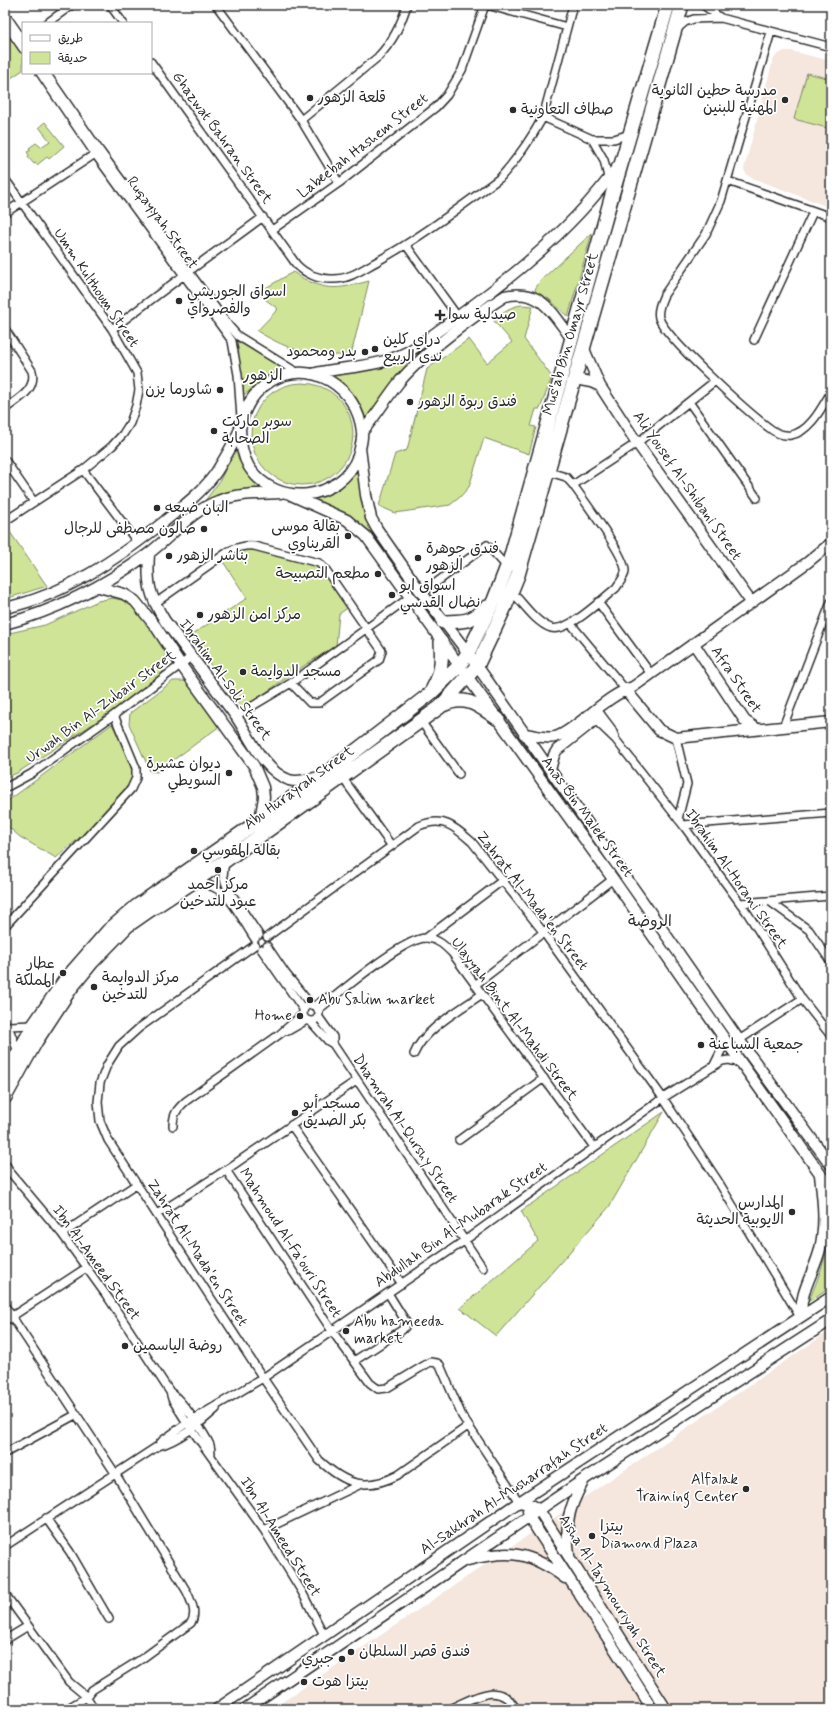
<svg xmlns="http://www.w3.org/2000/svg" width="836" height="1714" viewBox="0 0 836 1714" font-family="Mynerve,'Playpen Sans Arabic',sans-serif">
	<rect width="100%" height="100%" fill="#fff"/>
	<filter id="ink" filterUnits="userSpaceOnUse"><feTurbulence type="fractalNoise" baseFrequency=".025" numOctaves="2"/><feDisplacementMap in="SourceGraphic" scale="8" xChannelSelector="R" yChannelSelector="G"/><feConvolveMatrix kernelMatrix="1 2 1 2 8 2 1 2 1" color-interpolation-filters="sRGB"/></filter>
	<g filter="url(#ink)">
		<!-- built -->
		<path fill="#f5e6de" d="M784 51H791L831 61V208L750 177 746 174 744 169 773 60 777 55Z
			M831 1330V1709H272Z"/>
		<!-- green -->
		<path fill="#d0e498" stroke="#7e8862" d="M5 28 23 53V70L5 82Z
			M807 73 831 79V129L794 119Z
			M45 122 64 146 49 159 47 157 37 165 36 163 34 164 28 157 29 155 27 152 31 150 29 148 36 143 41 147 50 141 39 127Z
			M592 233 568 317 549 299 536 292 535 289 541 280Z
			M293 272C323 292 336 290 369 281L351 355C310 356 292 352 257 331L278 309 257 293Z
			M522 305 533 306 524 339 552 377 540 409H536L531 426 536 427 529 454 484 438 469 487 459 498 450 505 395 513 379 506 395 454 407 450 427 369 469 339 487 363 512 342 494 321C500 312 512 306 522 305Z
			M237 341 286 370 270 376 242 396Z
			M421 352 400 376 367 422C358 395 351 390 327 376L390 367Z
			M251 434a51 51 0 1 1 102 0a51 51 0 1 1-102 0Z
			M237 446 268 490 217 496 204 502 219 482Z
			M359 463 367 513 378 539 348 515 312 499C338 493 345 486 359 463Z
			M10 532 47 586 5 599V534Z
			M254 543 322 568 349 607 339 614 336 646 311 661 242 709 190 636 247 598 220 557Z
			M112 598 127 601 143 618 164 648 167 660 162 674 108 714 17 773 5 778V634L45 625 98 601Z
			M173 681H184L191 686 220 726 157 772 150 771 129 724 130 713Z
			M112 724C119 738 132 760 132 775 132 794 71 845 56 858L20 837 5 824V803Z
			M664 1112 609 1207 496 1336 460 1308 538 1241 521 1211Z
			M831 1229V1286L808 1302C819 1278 827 1255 831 1229Z"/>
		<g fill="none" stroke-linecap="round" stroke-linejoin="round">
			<!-- street casing -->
			<g stroke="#2b2b2b" stroke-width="10">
				<path id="street" d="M110 5 123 23
					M216 5 301 120 339 183
					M487 5 567 27
					M703 5 721 18
					M5 14 23 40
					M5 23 23 49
					M47 23 72 5
					M677 29 685 22 694 19 721 18 831 47
					M771 32 721 201 706 234 664 295C661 302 657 310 659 318 665 338 749 413 768 427 774 432 783 436 791 435 810 432 822 407 831 392
					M151 62 296 264C305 274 320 280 334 279 350 279 363 269 376 262 420 238 460 207 500 178 517 159 531 139 543 117L573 5
					M40 73 95 154 232 341 238 375 241 418
					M46 73 100 151 229 326 238 336 298 373
					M543 117 592 139H614L630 134
					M301 120 378 57C393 41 400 27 407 5
					M592 139 604 160 609 182
					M5 179 112 329 137 373 139 390 136 406 130 423 123 434 112 446 83 470 5 521
					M728 181 831 217
					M5 213 95 154
					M272 230 339 183 436 107 447 95 462 70 485 5
					M406 245 458 317
					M188 272 263 217
					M5 329 32 371C37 390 18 399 5 409
					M112 329 184 275
					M754 340 813 212
					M689 402 757 498
					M5 460 34 502
					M83 470 138 543
					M573 485 637 443 715 381
					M512 592C523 603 536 623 551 628 568 633 602 599 616 588 619 583 624 578 625 572 627 558 583 499 573 485L566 477 549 472
					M422 593 487 545 507 567
					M598 602 651 674
					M154 604 229 551C238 547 245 545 254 546L319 563 326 570 382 651 379 660 319 703H310L291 683
					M571 624 625 689
					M598 711 611 728 615 737
					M236 716 291 683 410 597
					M592 717 616 740 683 825 748 914 802 999 831 1036
					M420 720 459 774
					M783 727 831 602
					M676 738 687 784 678 819
					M342 777 391 845
					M5 788 31 774 114 715 191 657
					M683 825 831 813
					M225 861 223 876 227 887 259 935
					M195 882C201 883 207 884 213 887 232 895 243 922 255 939
					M769 901 809 930 831 962
					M740 903 831 896
					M5 926 131 789 136 778V768L114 715
					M267 937 419 826C443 816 454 826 472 842L544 933 663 1098 718 1181 800 1317
					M426 938 503 880
					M255 945 139 1028 119 1046 107 1065 100 1083 98 1102 100 1121 108 1140 263 1378 319 1460C345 1484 365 1492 398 1475L468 1426
					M267 946 286 974 311 1005
					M261 949 303 1009
					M475 985 613 879
					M303 1013a8 8 0 1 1 16 0a8 8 0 1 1-16 0Z
					M314 1006 330 996
					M318 1010C337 995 405 936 427 938 438 939 445 946 452 953L594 1147
					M318 1016 333 1037V1044
					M310 1021 328 1041 333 1044 483 1268
					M5 1023 8 1026 18 1052
					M8 1026 34 1025
					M288 1031 307 1020
					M739 1040 802 999
					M414 1054C424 1029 460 1010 482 994
					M714 1065 721 1051 720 1035
					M291 1125 402 1284
					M173 1126C173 1114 177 1109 186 1101L280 1034 303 1014
					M459 1140 544 1078
					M5 1163 10 1172 62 1234 109 1299 170 1392 172 1399 187 1423 264 1530 302 1592 324 1635
					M226 1170 332 1331 370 1383 378 1389 387 1388 430 1362 437 1363 440 1365 462 1416 519 1502
					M157 1214 226 1170 356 1081
					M62 1234 137 1184
					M5 1306 115 1473 187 1592C192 1603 197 1613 191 1623L143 1658 92 1690 87 1697 66 1709
					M5 1321 86 1268
					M354 1361 402 1330 405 1327 406 1322 388 1293
					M170 1392C181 1399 204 1432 210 1445 211 1448 211 1451 211 1454
					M158 1446C177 1442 202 1422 216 1409
					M5 1453 77 1414
					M46 1518 70 1552 109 1619
					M264 1530 361 1484
					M5 1546 158 1446 163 1440 187 1423 263 1378 464 1241 663 1098 722 1061 729 1060 742 1064
					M5 1594 69 1682 87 1697 94 1709
					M5 1640 28 1626
					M449 1709C473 1699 499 1679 516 1709"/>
			</g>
			<!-- secondary casing -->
			<g stroke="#2b2b2b" stroke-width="13">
				<path id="secondary" d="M584 349 600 386 637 443 751 602
					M312 374C350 365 381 369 416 347 490 294 565 240 618 166
					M575 379 591 382 600 386
					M362 432C376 416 387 397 400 381 426 351 472 317 505 296 542 288 552 313 572 339
					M360 448 366 495 371 518 377 529 418 588 468 653 641 899 739 1040 831 1165
					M291 495 347 520 366 536 613 879 742 1064 831 1189
					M149 554C147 583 149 595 165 621 188 652 211 683 235 715 250 736 262 770 289 780 298 783 310 779 319 777
					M99 587 124 594 135 601 156 627 181 665 254 766 263 787 264 797 260 820
					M5 608C65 595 117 559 165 521 183 506 203 492 217 471 225 458 234 443 240 429 242 422 243 415 246 409 251 397 260 388 271 381 311 357 358 388 362 432 363 440 360 448 358 456 341 501 276 509 249 467 242 455 240 441 240 427
					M5 624C58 610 104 586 148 554 171 537 191 511 218 501 237 493 260 494 281 493
					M694 644 745 721 757 729
					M625 689 659 730 676 738 831 722
					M524 734C534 735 545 739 555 737 563 735 570 729 576 725 594 712 612 694 633 687L808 562 831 543
					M550 770 554 755 557 750 600 716
					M802 1316C798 1294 815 1271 820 1249 826 1223 823 1201 820 1175
					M519 1502 532 1505 539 1510 666 1709
					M528 1511 529 1517C570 1581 613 1644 652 1709
					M569 1555C565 1522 568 1510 583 1482
					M468 1560C510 1549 530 1552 565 1578
					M217 1709 519 1502 831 1297
					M245 1709 583 1480 831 1320"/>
			</g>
			<!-- highway casing -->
			<g stroke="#2b2b2b" stroke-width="16">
				<path id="highway" d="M443 622C466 621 469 623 487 607
					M433 688C442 673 442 659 441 642
					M443 705C466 694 479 706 498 719
					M5 1076 34 1025 66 979 108 931 137 906 323 776 431 693 459 666 468 653 494 600 510 559 612 195 668 5
					M5 1097 36 1041 70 989 92 962 127 926 150 910 225 861 440 707 477 666 505 607 518 575 682 5"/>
			</g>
			<!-- street -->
			<use href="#street" stroke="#fff" stroke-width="7"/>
			<!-- secondary -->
			<use href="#secondary" stroke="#fff" stroke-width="10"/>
			<!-- highway -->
			<use href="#highway" stroke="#fff" stroke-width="13"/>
		</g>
	</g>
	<!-- markers -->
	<g fill="#2b2b2b" stroke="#fff" stroke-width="1.5">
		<circle cx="310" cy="98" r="4"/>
		<circle cx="785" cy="100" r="4"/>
		<circle cx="513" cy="110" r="4"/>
		<circle cx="179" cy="301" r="4"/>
		<path d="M438 309h4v4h4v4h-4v4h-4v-4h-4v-4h4z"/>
		<circle cx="375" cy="349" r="4"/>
		<circle cx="365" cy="352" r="4"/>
		<circle cx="220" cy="390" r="4"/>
		<circle cx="410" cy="402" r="4"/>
		<circle cx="214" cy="431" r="4"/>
		<circle cx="157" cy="508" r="4"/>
		<circle cx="204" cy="529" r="4"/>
		<circle cx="348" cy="536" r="4"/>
		<circle cx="169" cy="556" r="4"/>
		<circle cx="418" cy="558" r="4"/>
		<circle cx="378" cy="574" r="4"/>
		<circle cx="392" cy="595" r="4"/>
		<circle cx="200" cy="615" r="4"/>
		<circle cx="243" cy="672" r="4"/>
		<circle cx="229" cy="773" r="4"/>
		<circle cx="194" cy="851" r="4"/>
		<circle cx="218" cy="870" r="4"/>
		<circle cx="63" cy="973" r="4"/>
		<circle cx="94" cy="987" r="4"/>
		<circle cx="310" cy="1000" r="4"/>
		<circle cx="300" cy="1016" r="4"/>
		<circle cx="701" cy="1045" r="4"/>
		<circle cx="295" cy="1113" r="4"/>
		<circle cx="792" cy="1212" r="4"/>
		<circle cx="346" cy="1331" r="4"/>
		<circle cx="125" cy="1346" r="4"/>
		<circle cx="746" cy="1489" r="4"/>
		<circle cx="592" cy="1536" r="4"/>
		<circle cx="351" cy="1652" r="4"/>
		<circle cx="342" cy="1659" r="4"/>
		<circle cx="304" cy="1682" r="4"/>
	</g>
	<g text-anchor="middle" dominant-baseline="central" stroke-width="3.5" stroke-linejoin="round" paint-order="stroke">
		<!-- poi labels -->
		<g font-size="15" fill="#2b2b2b" stroke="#fff" text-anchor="start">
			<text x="777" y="91" text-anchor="end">مدرسة حطين الثانوية<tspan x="777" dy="17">المهنية للبنين</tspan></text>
			<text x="318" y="98">قلعة الزهور</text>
			<text x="521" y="110">صطاف التعاونية</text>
			<text x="187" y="292">اسواق الجوريشي<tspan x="187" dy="17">والقصرواي</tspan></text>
			<text x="448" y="315">صيدلية سوا</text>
			<text x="383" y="340">دراي كلين<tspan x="383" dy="17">ندى الربيع</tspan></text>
			<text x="357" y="352" text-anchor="end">بدر ومحمود</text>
			<text x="212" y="390" text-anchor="end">شاورما يزن</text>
			<text x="418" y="402">فندق ربوة الزهور</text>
			<text x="222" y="422">سوبر ماركت<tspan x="222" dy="17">الصحابة</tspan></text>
			<text x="165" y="508">البان ضبعه</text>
			<text x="340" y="527" text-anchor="end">بقالة موسى<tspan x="340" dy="17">القريناوي</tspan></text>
			<text x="196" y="529" text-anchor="end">صالون مصطفى للرجال</text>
			<text x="426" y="549">فندق جوهرة<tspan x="426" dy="17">الزهور</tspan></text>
			<text x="177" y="556">بناشر الزهور</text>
			<text x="370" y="574" text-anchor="end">مطعم التصبيحة</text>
			<text x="400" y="586">اسواق ابو<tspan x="400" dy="17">نضال القدسي</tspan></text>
			<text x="208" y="615">مركز امن الزهور</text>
			<text x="251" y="672">مسجد الدوايمة</text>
			<text x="221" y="764" text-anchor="end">ديوان عشيرة<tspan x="221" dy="17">السويطي</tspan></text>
			<text x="202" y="851">بقالة المقوسي</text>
			<text x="218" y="885" text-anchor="middle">مركز احمد<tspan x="218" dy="17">عبود للتدخين</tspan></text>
			<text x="55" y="964" text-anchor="end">عطار<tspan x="55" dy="17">المملكة</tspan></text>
			<text x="102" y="978">مركز الدوايمة<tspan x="102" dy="17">للتدخين</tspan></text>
			<text x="318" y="1000">Abu Salim market</text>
			<text x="292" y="1016" text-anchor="end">Home</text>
			<text x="709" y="1045">جمعية السباعنة</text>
			<text x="303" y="1104">مسجد أبو<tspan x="303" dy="17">بكر الصديق</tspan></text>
			<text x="784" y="1203" text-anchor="end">المدارس<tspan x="784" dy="17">الايوبية الحديثة</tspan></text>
			<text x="354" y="1322">Abu hameeda<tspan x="354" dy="17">market</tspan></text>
			<text x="133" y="1346">روضة الياسمين</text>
			<text x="738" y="1480" text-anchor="end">Alfalak<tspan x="738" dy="17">Training Center</tspan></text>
			<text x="600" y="1527">بيتزا<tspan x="600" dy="17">Diamond Plaza</tspan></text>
			<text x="359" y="1652">فندق قصر السلطان</text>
			<text x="334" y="1659" text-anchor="end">جبري</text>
			<text x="312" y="1682">بيتزا هوت</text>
		</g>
		<!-- street labels -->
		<g font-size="15" fill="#2b2b2b" stroke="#fff">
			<text transform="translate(222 138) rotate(54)">Ghazwat Bahran Street</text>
			<text transform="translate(363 146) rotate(-38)">Labeebah Hashem Street</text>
			<text transform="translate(162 223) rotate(54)">Ruqayyah Street</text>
			<text transform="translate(96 288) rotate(56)">Umm Kulthoum Street</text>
			<text transform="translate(571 334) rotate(-74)">Mus'ab Bin Omayr Street</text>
			<text transform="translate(687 486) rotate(55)">Ali Yousef Al-Shibani Street</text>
			<text transform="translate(225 680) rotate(54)">Ibrahim Al-Soli Street</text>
			<text transform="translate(736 680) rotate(56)">Afra Street</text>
			<text transform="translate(101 707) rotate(-36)">Urwah Bin Al-Zubair Street</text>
			<text transform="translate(299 788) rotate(-36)">Abu Hurayrah Street</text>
			<text transform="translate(587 817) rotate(54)">Anas Bin Malek Street</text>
			<text transform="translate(736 879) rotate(55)">Ibrahim Al-Horani Street</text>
			<text transform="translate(532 901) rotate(52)">Zahrat Al-Mada'en Street</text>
			<text transform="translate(514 1019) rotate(53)">Ulayyah Bint Al-Mahdi Street</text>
			<text transform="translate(405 1129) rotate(56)">Dhamrah Al-Qurshy Street</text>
			<text transform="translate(461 1225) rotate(-35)">Abdullah Bin Al-Mubarak Street</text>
			<text transform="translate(290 1243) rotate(57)">Mahmoud Al-Fa'ouri Street</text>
			<text transform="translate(197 1253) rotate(57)">Zahrat Al-Mada'en Street</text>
			<text transform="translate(96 1263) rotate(54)">Ibn Al-Ameed Street</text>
			<text transform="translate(514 1489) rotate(-34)">Al-Sakhrah Al-Musharrafah Street</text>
			<text transform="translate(280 1537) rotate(58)">Ibn Al-Ameed Street</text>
			<text transform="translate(612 1596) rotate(58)">Aisha Al-Taymouriyah Street</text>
		</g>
		<!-- neighbourhood labels -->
		<g font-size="16" fill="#2b2b2b" stroke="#fff">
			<text x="263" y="375">الزهور</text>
			<text x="650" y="921">الروضة</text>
		</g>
	</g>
	<!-- margin -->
	<rect width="836" height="1714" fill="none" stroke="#fff" stroke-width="20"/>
	<rect x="10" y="10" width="816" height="1694" fill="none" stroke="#2b2b2b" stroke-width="1.5" filter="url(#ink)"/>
	<!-- legend -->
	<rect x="22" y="22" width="130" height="52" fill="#ffffff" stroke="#aaaaaa"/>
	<rect x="30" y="35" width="20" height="6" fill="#ffffff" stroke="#aaaaaa"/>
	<text x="58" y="42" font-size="12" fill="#2b2b2b">طريق</text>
	<rect x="30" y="52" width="20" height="12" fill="#d0e498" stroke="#aaaaaa"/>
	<text x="58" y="62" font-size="12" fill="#2b2b2b">حديقة</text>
</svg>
